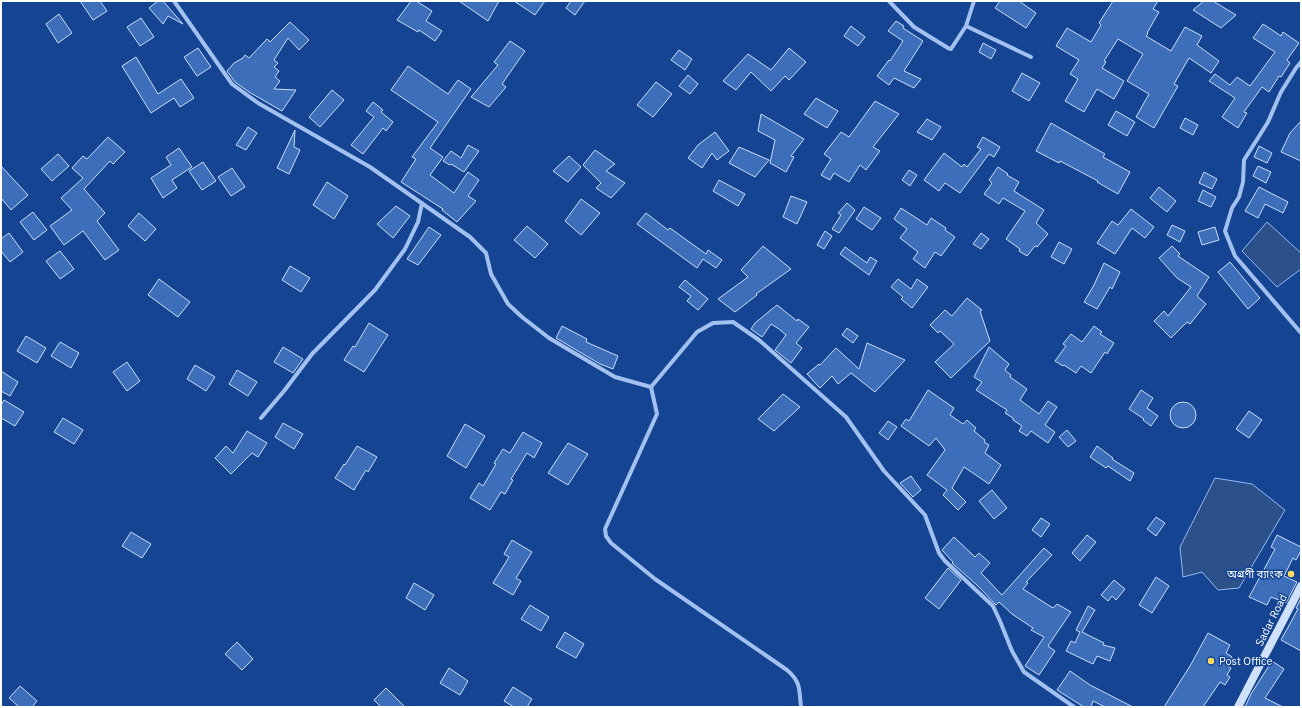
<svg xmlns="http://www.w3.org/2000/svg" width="1302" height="708" viewBox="0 0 1302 708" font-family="'IBM Plex Sans','Noto Sans Bengali',sans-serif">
	<rect width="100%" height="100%" fill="#144492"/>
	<!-- water -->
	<path fill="#2c508a" stroke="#94bbf4" d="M1267 222 1301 253V269L1277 287 1242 251Z
		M1215 478 1252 484 1285 510 1239 588 1218 590 1202 572 1183 577 1180 547Z"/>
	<!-- building -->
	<path fill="#3d6eba" stroke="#c9ddfc" d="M80 1H100L107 11 93 20Z
		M158 1H163L183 24 168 16 163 24 149 8Z
		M411 1H416L432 11 426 21 442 31 435 41 419 30 418 32 397 20Z
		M459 1H499L488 21Z
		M514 1H545L535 15Z
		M571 1H585L575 15 566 8Z
		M1000 1H1019L1036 13 1026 28 995 8Z
		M1113 1H1158L1153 9 1159 12 1147 33 1148 34 1146 36 1171 51 1185 27 1202 36 1197 45 1219 61 1211 73 1189 58 1174 84 1178 86 1154 128 1136 117 1149 94 1127 81 1143 54 1118 39 1104 61 1106 62 1102 68 1124 81 1114 99 1097 89 1084 112 1065 101 1078 79 1070 74 1079 60 1056 46 1067 28 1091 42 1101 25 1099 23Z
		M1204 1H1213L1236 15 1221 28 1193 10Z
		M59 14 72 33 58 43 46 24Z
		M141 18 154 37 140 46 127 27Z
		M896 21 904 26 903 28 923 41 904 71 921 79 914 88 894 78 889 85 877 76 889 60 890 61 903 41 888 31Z
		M290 22 309 40 299 50 288 38 274 60 278 63 274 67 279 71 275 77 280 81 274 89 296 90 282 111 249 92 235 82 227 71 234 63 243 58 245 55 249 58 267 39 270 42Z
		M1263 24 1281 36 1283 32 1299 43 1287 60 1290 63 1281 77 1279 76 1269 92 1262 87 1244 112 1247 113 1238 128 1222 117 1235 98 1209 81 1215 74 1230 85 1237 77 1250 86 1275 52 1253 38Z
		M851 26 865 37 858 46 844 36Z
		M510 41 525 51 502 84 506 87 489 107 471 97 498 65 494 62Z
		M983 43 996 50 991 59 979 52Z
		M198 48 211 67 197 76 184 57Z
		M789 48 806 62 789 80 785 76 771 91 751 72 736 90 723 81 748 54 771 70Z
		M679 50 692 59 685 70 671 60Z
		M136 57 158 94 181 79 194 98 180 107 174 98 151 113 122 66Z
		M408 66 448 94 458 80 471 89 430 148 443 157 430 175 454 193 468 172 479 180 468 196 476 201 457 222 442 210 443 209 401 182 416 159 412 157 438 122 391 90Z
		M1022 73 1040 83 1029 101 1012 91Z
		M688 75 698 84 690 94 679 86Z
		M656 82 672 94 653 117 637 105Z
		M332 90 344 100 320 127 309 117Z
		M816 98 838 111 827 128 804 114Z
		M875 101 899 114 873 147 880 151 866 170 860 165 849 182 834 173 830 180 821 175 831 159 824 154 841 132 849 137Z
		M373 102 383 110 381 112 393 122 386 131 383 128 363 154 351 145 374 117 366 111Z
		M1116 111 1135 122 1127 136 1108 125Z
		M761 114 804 139 791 156 794 157 786 172 770 163 775 140 758 131Z
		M1185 118 1198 125 1193 135 1180 128Z
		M927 119 941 127 932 140 917 132Z
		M1301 121V161L1281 152 1290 133Z
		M1051 123 1105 154 1103 157 1130 172 1118 194 1097 182 1098 181 1060 161 1059 163 1036 151Z
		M248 127 257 133 246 150 236 145Z
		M295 130 294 147 300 150 289 174 277 168Z
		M715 132 729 151 717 160 712 153 702 168 688 158 698 145Z
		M108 137 125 152 113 164 110 161 84 189 105 213 97 221 119 250 105 260 83 231 64 245 50 226 72 210 61 198 83 178 72 168 83 156 87 159Z
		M983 137 1000 147 994 157 989 154 960 193 945 183 939 191 924 180 944 153 962 167 964 164 967 167 981 149 977 147Z
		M468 145 479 151 464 172 451 164 450 165 443 161 451 151 461 158Z
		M1259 146 1272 153 1267 163 1254 157Z
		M739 147 769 160 755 177 729 163Z
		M179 148 192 167 172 180 177 188 163 198 151 178 171 165 166 157Z
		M595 150 615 164 606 171 625 183 611 198 596 188 601 183 583 165Z
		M58 154 69 166 52 181 41 169Z
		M569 156 581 167 568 182 553 171Z
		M203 162 216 181 202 190 189 171Z
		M1 166 28 195 11 210 1 198Z
		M1258 166 1271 172 1266 183 1253 176Z
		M998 167 1008 174 1007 175 1019 182 1014 191 1044 210 1036 223 1048 234 1037 247 1035 246 1027 256 1019 251 1020 249 1006 239 1025 211 1003 198 999 204 984 194 992 183 989 180Z
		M232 168 245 187 231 196 218 177Z
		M909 170 917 175 910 186 902 180Z
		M1204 172 1217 179 1212 189 1199 183Z
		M719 180 745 194 738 206 713 191Z
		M327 182 348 196 334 219 313 205Z
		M1159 187 1176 201 1167 212 1150 198Z
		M1259 187 1288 202 1283 213 1265 204 1258 218 1245 211Z
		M1203 190 1216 197 1211 207 1198 201Z
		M791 196 807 202 797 224 783 217Z
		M581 199 600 213 581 235 565 221Z
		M847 203 855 210 839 233 832 229 841 215 838 213Z
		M396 206 410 216 393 238 377 224Z
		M864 207 881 218 872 230 856 219Z
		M901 208 927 225 931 218 946 228 945 230 955 237 941 256 935 252 925 268 913 259 918 252 900 238 907 229 894 219Z
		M1131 209 1154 227 1145 238 1132 228 1115 254 1097 243 1112 221 1118 225Z
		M33 212 47 230 34 240 20 222Z
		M139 213 156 229 145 241 128 226Z
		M646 213 668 230 670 228 706 254 708 250 722 260 716 268 703 259 697 268 637 224Z
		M1172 225 1185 231 1180 242 1167 235Z
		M527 226 548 244 535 258 514 240Z
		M429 227 441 235 418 265 407 259Z
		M1215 227 1219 240 1202 245 1198 232Z
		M825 231 832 236 824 249 817 245Z
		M9 233 23 252 10 262 1 251V239Z
		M981 233 989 239 981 249 973 244Z
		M1059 242 1072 249 1064 264 1051 257Z
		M763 246 791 269 756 294 757 295 735 312 718 299 748 277 741 270Z
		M1172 246 1180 254 1178 256 1209 277 1197 296 1206 304 1190 324 1187 322 1171 338 1154 321 1164 311 1168 316 1191 287 1177 278 1159 258Z
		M845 247 867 263 870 257 877 261 869 275 840 254Z
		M60 251 74 269 60 279 46 261Z
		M1230 262 1260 298 1248 309 1218 272Z
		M1104 263 1120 272 1112 289 1110 287 1097 309 1084 302 1094 285Z
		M290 266 310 278 301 292 282 280Z
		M159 279 190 302 178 317 148 295Z
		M898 279 911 289 917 279 928 287 912 308 901 299 903 297 891 287Z
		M685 280 708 299 698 310 687 301 691 296 679 287Z
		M967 298 982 310 980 311 990 341 951 378 935 362 954 344 940 331 938 333 930 325 945 310 952 316Z
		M777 305 797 321 798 319 809 327 796 343 802 348 791 363 775 350 786 335 779 329 771 324 762 337 751 329 755 323Z
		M369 323 388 335 364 372 344 360 353 346 355 347Z
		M562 326 587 339 586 342 618 356 613 369 600 364 556 338Z
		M1094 326 1102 332 1100 334 1114 343 1107 354 1105 352 1091 373 1081 366 1076 373 1064 365 1063 366 1055 361 1066 346 1063 344 1071 334 1082 342Z
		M847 328 858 336 853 343 842 335Z
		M26 336 46 348 37 363 17 351Z
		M60 342 79 353 71 368 51 356Z
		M867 343 905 360 875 392 851 373 838 384 832 376 820 388 807 374 819 364 820 365 836 348 859 369Z
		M283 347 303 359 293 373 274 362Z
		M989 347 1009 364 1005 370 1011 375 1010 377 1027 389 1020 400 1039 414 1048 401 1057 407 1045 425 1055 432 1048 443 1031 431 1027 436 1019 431 1022 426 1013 420V418L1005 413 1007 410 976 390 982 382 974 377Z
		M127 362 140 381 127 391 113 372Z
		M195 365 215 377 206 391 187 379Z
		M237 370 257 382 248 396 229 384Z
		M1 371 18 382 10 396 1 391Z
		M928 390 954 408 950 415 963 424 967 420 976 428 974 431 985 440 984 442 989 445 985 453 1001 465 989 484 964 467 952 488 966 502 958 510 943 495 947 490 927 475 945 450 936 438 929 446 901 426 906 419 909 421Z
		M1141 390 1153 398 1147 408 1158 416 1151 426 1143 420 1144 419 1129 409Z
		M783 394 800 407 774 431 758 419Z
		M4 400 24 412 15 426 1 418V405Z
		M1170 415a13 13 0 1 1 26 0a13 13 0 1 1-26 0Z
		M1249 411 1262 420 1249 438 1236 429Z
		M63 418 83 430 74 444 54 432Z
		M888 421 897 427 888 440 879 433Z
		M283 423 303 434 294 449 275 437Z
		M465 424 485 436 466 468 447 456Z
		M1067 430 1076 441 1068 447 1059 437Z
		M247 431 267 443 258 457 252 453 231 474 215 458 226 446 233 453Z
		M523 432 542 443 534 458 527 453 511 479 513 480 505 494 501 492 490 510 470 498 479 483 483 486 496 464 494 463 503 449 510 453Z
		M568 443 588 454 568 485 548 473Z
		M357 446 377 457 368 472 366 470 354 490 335 478 344 464 345 465Z
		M1097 446 1113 458 1112 459 1134 473 1130 481 1108 466 1106 468 1090 457Z
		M911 476 921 490 913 497 900 483Z
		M992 490 1007 508 994 519 979 501Z
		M1156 517 1165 523 1156 536 1147 529Z
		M1041 518 1050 524 1041 537 1032 530Z
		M131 532 151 544 142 558 122 546Z
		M1087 535 1096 542 1080 561 1072 553Z
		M1277 535 1301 547V551L1296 560 1293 558 1284 576 1297 582 1286 603 1271 597 1267 605 1249 597 1275 549 1271 547Z
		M954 537 975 557 979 553 990 563 981 573 1002 595 1044 548 1052 555 1026 582 1028 583 1023 589 1053 608 1057 604 1071 612 1048 646 1055 651 1039 675 1025 666 1044 637 1031 630 1033 628 1012 614 999 602 996 605 978 586 952 563 953 562 942 550Z
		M512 540 532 552 516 578 521 581 513 595 493 583 509 557 504 554Z
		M948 568 961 580 939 609 925 598Z
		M1156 577 1169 586 1152 613 1139 605Z
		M1114 580 1125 589 1116 600 1112 596 1108 601 1101 595Z
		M414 583 434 595 425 610 406 598Z
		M1301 598V651L1281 640 1298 609 1296 608Z
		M530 605 549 617 541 631 521 619Z
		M1088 606 1095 610 1082 632 1104 643 1103 645 1115 648 1110 661 1097 656 1093 664 1066 651 1071 641 1075 643 1080 632 1076 630Z
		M565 632 584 644 576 658 556 647Z
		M1208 633 1230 645 1226 653 1232 657 1228 666 1231 668 1227 675 1230 677 1225 685 1220 682 1203 707H1164L1190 666Z
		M237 642 253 659 242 670 225 654Z
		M1272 661 1284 669 1265 698 1283 707H1245L1251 694Z
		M449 668 468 681 460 695 440 683Z
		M1070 671 1090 685 1133 707H1105L1093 701 1091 707H1084L1057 690Z
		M20 686 37 701 32 707H19L9 698Z
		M513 687 532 699 527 707H514L504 701Z
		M386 688 405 707H381L374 700Z"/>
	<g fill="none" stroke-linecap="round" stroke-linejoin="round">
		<!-- street -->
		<path stroke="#a2c1f1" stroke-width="4" d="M174 1 232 84 258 103 370 167 470 237 486 253 491 274 508 304 522 317 549 338 615 377 651 387 697 332 713 323 733 322 759 340 846 417 884 471 925 515 939 553 945 561 993 606 1000 621 1012 651 1024 672 1074 707
			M889 1 914 27 948 48 951 49 966 26 1031 57
			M966 26 974 1
			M1301 62 1296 68 1281 92 1268 122 1244 160 1243 182 1239 197 1232 208 1225 231 1235 256 1301 333
			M651 387 657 414 605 529 606 536 611 543 655 579 787 670C801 682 799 689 801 707
			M261 418 284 391 312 354 375 290 405 249 418 222 422 203"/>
		<!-- secondary -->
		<path stroke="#d0e1fc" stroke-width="8" d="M1238 707 1301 586"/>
	</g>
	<!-- markers -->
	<g fill="#ffda62" stroke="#144492" stroke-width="1.5">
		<circle cx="1291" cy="574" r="4"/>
		<circle cx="1211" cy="661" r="4"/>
	</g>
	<g text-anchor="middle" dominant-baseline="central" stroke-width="3" stroke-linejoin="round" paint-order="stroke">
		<!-- poi labels -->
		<g font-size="11" fill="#fff" stroke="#144492" text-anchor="end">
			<text x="1283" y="574">অগ্রণী ব্যাংক</text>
			<text x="1219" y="661" text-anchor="start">Post Office</text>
		</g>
		<!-- street labels -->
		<g font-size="11" fill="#fff" stroke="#144492">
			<text transform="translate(1271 620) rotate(-63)">Sadar Road</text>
		</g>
	</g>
	<!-- border -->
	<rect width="1302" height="708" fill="none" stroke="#ffffff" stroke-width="4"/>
</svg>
